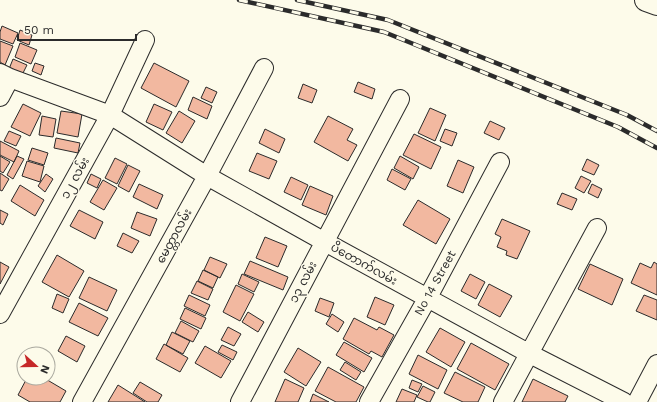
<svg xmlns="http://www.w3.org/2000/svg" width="657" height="402" viewBox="0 0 657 402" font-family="'Work Sans','Noto Sans Myanmar',sans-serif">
	<rect width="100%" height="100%" fill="#fdfbea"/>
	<!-- building -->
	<path fill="#f2b8a0" stroke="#2b2b2b" d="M2 26 18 33 13 44 0 39V32Z
		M20 30 32 35 29 45 17 40Z
		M0 41 13 46 5 65 0 62Z
		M20 43 37 50 31 64 15 57Z
		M13 59 27 65 22 75 9 69Z
		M35 63 44 66 41 75 32 71Z
		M154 63 189 81 176 107 141 88Z
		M358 82 375 89 372 99 354 92Z
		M303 84 317 90 312 103 298 98Z
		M206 87 217 92 212 103 201 98Z
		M193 97 212 106 207 119 188 110Z
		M23 104 41 113 30 136 11 127Z
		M154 104 172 112 163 130 146 122Z
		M430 108 446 115 435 141 418 133Z
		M61 111 82 114 78 137 57 133Z
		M179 111 195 121 182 143 166 133Z
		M42 116 56 119 53 137 39 135Z
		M328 116 353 129 347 140 357 145 348 161 314 142Z
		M490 121 505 128 499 140 484 133Z
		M265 129 285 139 279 153 259 143Z
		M445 129 457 133 452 146 440 141Z
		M9 131 21 136 16 146 4 141Z
		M414 134 441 147 431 169 403 155Z
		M56 138 80 143 78 153 54 148Z
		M0 141 19 151 14 162 0 155Z
		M32 148 48 153 44 165 28 160Z
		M257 153 277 161 269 179 249 171Z
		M0 156 10 162 3 173 0 171Z
		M17 156 24 159 13 179 7 175Z
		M400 156 419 167 413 179 394 168Z
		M115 158 127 164 117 184 105 178Z
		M587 159 599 165 594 175 582 170Z
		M458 160 474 167 463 193 447 186Z
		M27 161 44 166 40 182 22 176Z
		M128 165 140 171 129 192 118 186Z
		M392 169 411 179 405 190 387 180Z
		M0 173 9 179 2 191 0 190Z
		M46 174 53 179 45 192 38 186Z
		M91 174 101 179 97 188 87 183Z
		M581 176 591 181 584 193 575 188Z
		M291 177 308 185 301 200 284 192Z
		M103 180 117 188 104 210 90 202Z
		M139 184 163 195 157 209 133 197Z
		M592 184 602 189 598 198 588 193Z
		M20 185 44 200 35 216 11 201Z
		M310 186 333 196 326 215 302 205Z
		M562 193 577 199 572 210 557 204Z
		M418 200 450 219 436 244 403 225Z
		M0 210 8 214 3 225 0 223Z
		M79 210 103 222 95 239 70 226Z
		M137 212 157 219 150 236 131 228Z
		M502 219 530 231 517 259 506 255 507 251 497 247 501 237 495 234Z
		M123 233 139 241 132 253 117 246Z
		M265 237 287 246 278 267 256 258Z
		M57 255 84 271 69 297 42 282Z
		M210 257 227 264 220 278 204 270Z
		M250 261 288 277 283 290 244 274Z
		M0 262 9 267 0 284Z
		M654 262 657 264V295L631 283 640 263 651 268Z
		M590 264 623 279 612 305 578 289Z
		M203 270 218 277 213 288 198 281Z
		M242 274 259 282 254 292 238 284Z
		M470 274 485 282 476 299 461 291Z
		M89 277 117 290 107 311 79 298Z
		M197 281 213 289 208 300 191 293Z
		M489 284 512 296 500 317 478 305Z
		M236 285 254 294 240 321 223 312Z
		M57 294 69 299 63 313 52 308Z
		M189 295 210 305 205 316 184 306Z
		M644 295 657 300V320L636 311Z
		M375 297 394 305 385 325 367 317Z
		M320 298 334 303 329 317 315 311Z
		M79 303 108 318 98 336 69 322Z
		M185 308 206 318 201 329 180 319Z
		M248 312 264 322 258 332 242 322Z
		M332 314 344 322 338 332 326 324Z
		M354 318 377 330 379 327 394 335 382 357 371 351 369 354 343 339Z
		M181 321 199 331 193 342 175 333Z
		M228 327 241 334 234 346 221 340Z
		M440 328 465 342 451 367 426 352Z
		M172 332 190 341 183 354 166 345Z
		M66 336 85 346 77 362 58 351Z
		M344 342 372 358 364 372 336 355Z
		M471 343 509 364 495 390 457 369Z
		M164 344 188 358 180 372 156 359Z
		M222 345 237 352 233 360 218 352Z
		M205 346 231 361 221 378 195 363Z
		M298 348 321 362 306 386 284 372Z
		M418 355 447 370 438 389 409 374Z
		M345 362 361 372 356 380 340 370Z
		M328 367 364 387 356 402H336L315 391Z
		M455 372 485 387 478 402H463L444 393Z
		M27 378H44L66 391 60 402H30L18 395Z
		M285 379 304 388 298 402H275Z
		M533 379 568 396 565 402H522Z
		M412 380 422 384 418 392 409 388Z
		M140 382 162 395 158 402H147L133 393Z
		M118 385 145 402H108Z
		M423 386 435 392 430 402H428L417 397Z
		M402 389 417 395 414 402H396Z
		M313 394 329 402H310Z"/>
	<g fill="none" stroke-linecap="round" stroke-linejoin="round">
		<!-- minor casing -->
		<g stroke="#2b2b2b" stroke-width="20">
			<path id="minor" d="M0 73 10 78 110 115 207 176 325 242 530 354 624 402
				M0 97 10 78
				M0 314 110 115 145 40
				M82 402 207 176 264 68
				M240 402 400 99
				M369 402 427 299 500 162
				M503 402 597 228
				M637 402 657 364"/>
		</g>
		<!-- major casing -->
		<g stroke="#2b2b2b" stroke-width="24">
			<path id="major" d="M646 0 657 4"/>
		</g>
		<!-- minor -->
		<use href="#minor" stroke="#fdfbea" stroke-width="18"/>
		<!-- major -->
		<use href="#major" stroke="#fdfbea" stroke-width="22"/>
		<!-- rail casing -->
		<g stroke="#2b2b2b" stroke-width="4.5">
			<path id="rail" d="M239 0 384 32 618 127 657 148
				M297 0 388 20 627 115 657 131"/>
		</g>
		<!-- rail -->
		<use href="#rail" stroke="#fdfbea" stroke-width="3" stroke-dasharray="9" stroke-linecap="butt"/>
	</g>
	<g text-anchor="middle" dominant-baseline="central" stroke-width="3" stroke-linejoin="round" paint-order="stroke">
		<!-- street labels -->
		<g font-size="12" fill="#2b2b2b" stroke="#fdfbea">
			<text transform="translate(75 178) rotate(-61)">၁၂ လမ်း</text>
			<text transform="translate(174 236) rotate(-61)">မေတ္တာလမ်း</text>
			<text transform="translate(364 264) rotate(29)">ပိတောက်လမ်း</text>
			<text transform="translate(303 282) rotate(-62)">၁၃ လမ်း</text>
			<text transform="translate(435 283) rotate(-61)">No 14 Street</text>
		</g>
	</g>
	<!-- north arrow -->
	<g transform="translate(36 366) rotate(111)"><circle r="19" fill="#fdfbea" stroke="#a9a89e"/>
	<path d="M0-3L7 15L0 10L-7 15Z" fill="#c62828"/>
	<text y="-6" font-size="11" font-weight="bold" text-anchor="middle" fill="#2b2b2b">N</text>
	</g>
	<!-- scale -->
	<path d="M18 34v6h118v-6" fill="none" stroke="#2b2b2b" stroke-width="2"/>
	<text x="24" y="34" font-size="12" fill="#2b2b2b" stroke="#fdfbea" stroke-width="3" paint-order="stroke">50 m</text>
</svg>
